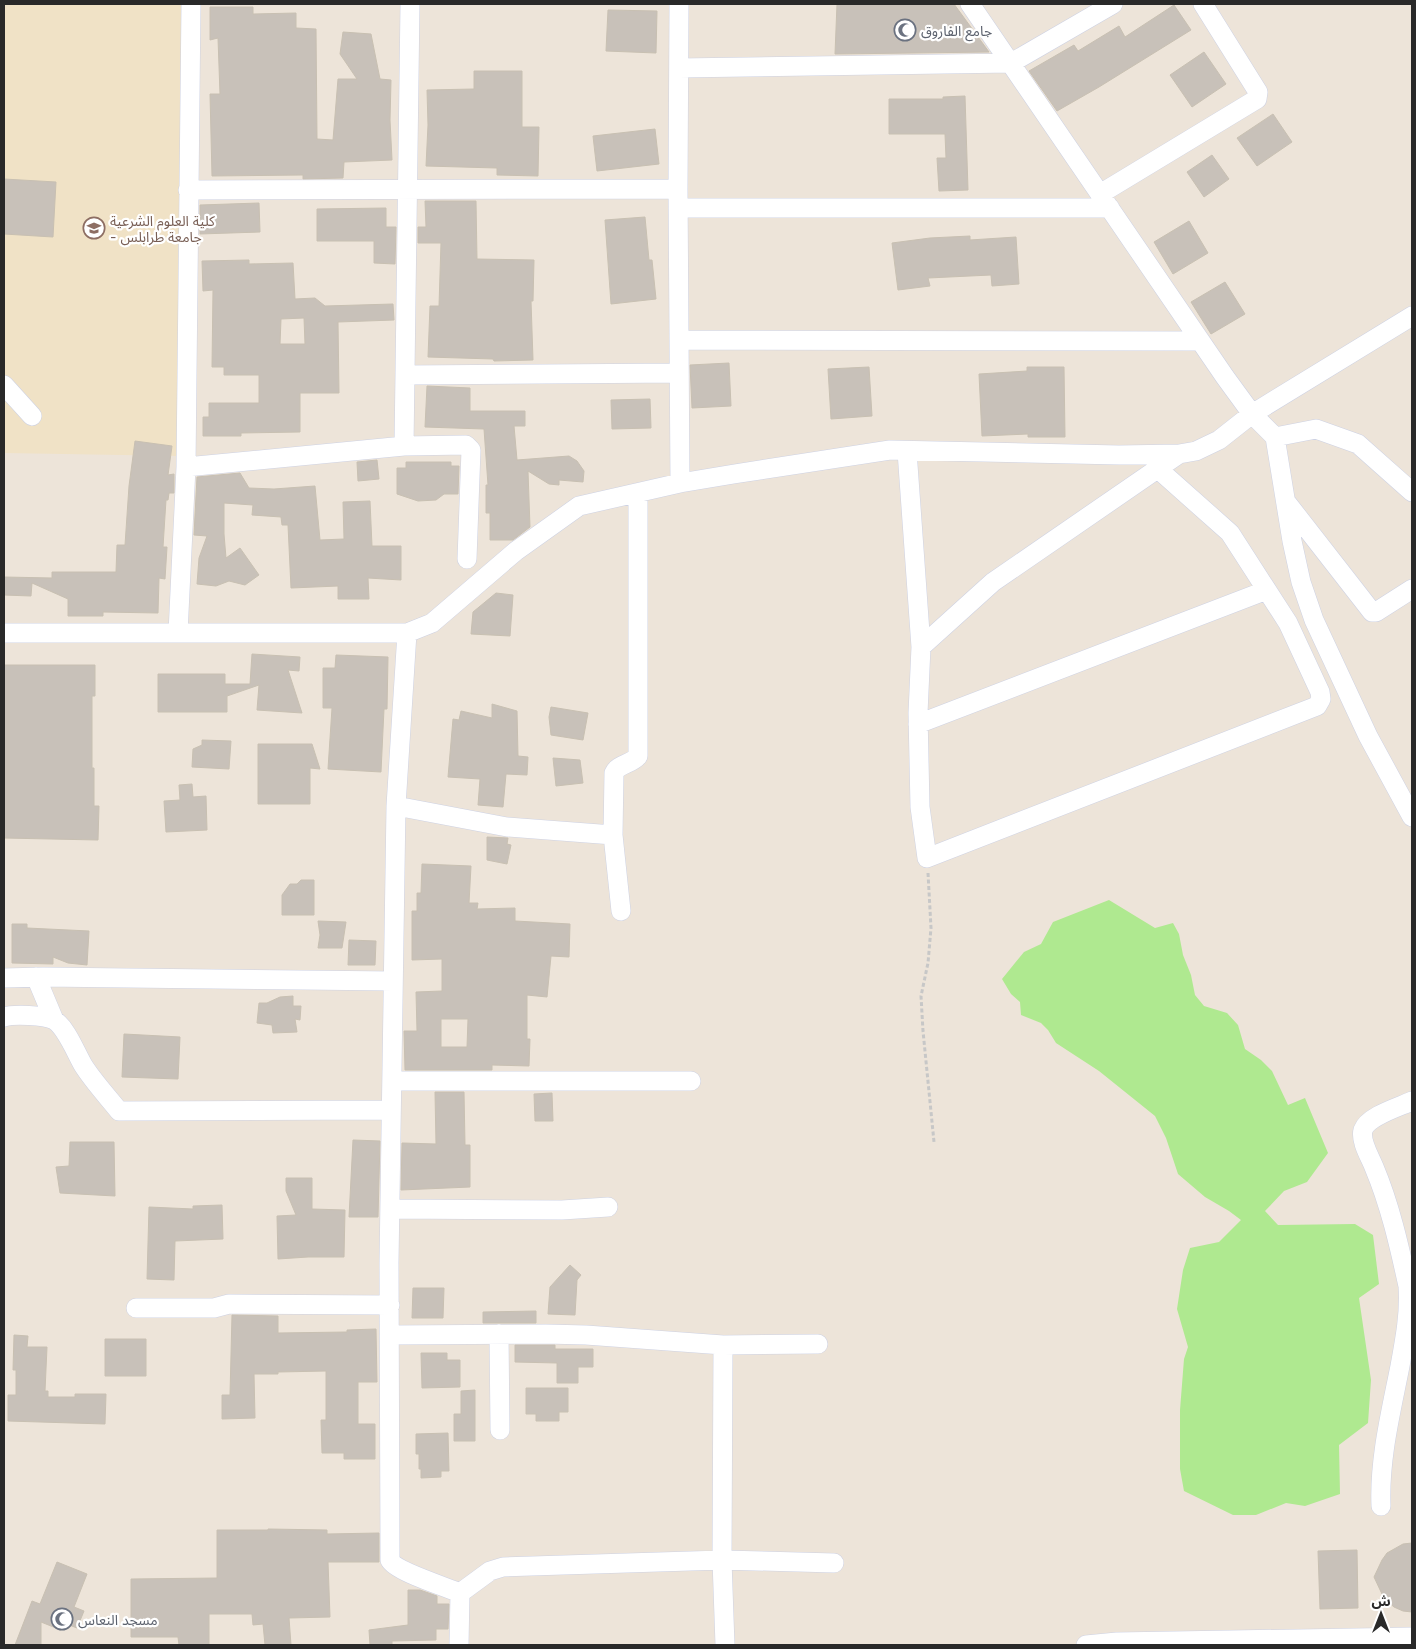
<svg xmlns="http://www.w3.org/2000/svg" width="1416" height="1649" viewBox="0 0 1416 1649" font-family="Inter,'Noto Sans Arabic',sans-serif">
	<rect width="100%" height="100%" fill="#ede4d9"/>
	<!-- education -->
	<path fill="#f0e2c6" d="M4 4H186L181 456 4 453Z"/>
	<!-- green -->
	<path fill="#afe990" d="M1109 900 1155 928 1173 923 1179 934 1183 955 1191 975 1195 995 1204 1006 1227 1013 1238 1025 1245 1049 1261 1060 1272 1071 1288 1105 1305 1098 1328 1153 1307 1182 1284 1191 1265 1211 1278 1225 1355 1224 1373 1235 1379 1284 1359 1298 1371 1380 1368 1423 1339 1445 1340 1494 1305 1506 1286 1503 1256 1515H1233L1184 1491 1180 1469V1410L1184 1359 1188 1347 1177 1309 1183 1270 1190 1248 1219 1242 1241 1220 1229 1211 1205 1197 1178 1174 1166 1138 1155 1116 1099 1071 1056 1043 1048 1030 1041 1023 1021 1015 1020 1002 1011 994 1002 979 1024 952 1041 944 1053 922Z"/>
	<!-- building -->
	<path fill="#c8c1b9" stroke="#c8c0b2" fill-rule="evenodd" d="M837 4H954L989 52 835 54Z
		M1174 5 1191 30 1099 87 1057 111 1029 71 1074 45 1078 51 1119 26 1125 37Z
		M210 7H253V14L296 13V28L316 29 317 139 333 140 338 79H357L340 54 343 32 371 34 380 79 391 80 390 120 392 160 344 162 343 178 303 179V175L212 176 210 94H220L218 38 210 40Z
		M608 10 657 11 656 53 606 51Z
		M1204 52 1226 84 1192 107 1170 75Z
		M474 71H522V127H539L538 176 497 175V168L426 166 428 125 427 90 474 89Z
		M965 96 968 190 939 191 937 158H946L945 134H889V99H943V97Z
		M1273 114 1292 142 1257 166 1237 138Z
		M655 129 659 164 597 171 593 136Z
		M1212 155 1229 179 1204 197 1187 172Z
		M4 179 56 182 53 237 4 234Z
		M425 201H476L477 259 534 260 533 301H531L533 360 494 361 493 359 428 357 430 306H439L441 243H418V227H426Z
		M259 203 260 232 200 234V205Z
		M386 208V227H396L395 264 374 263V241H317V209Z
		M645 217 649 260H652L656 299 611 304 605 220Z
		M1189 221 1208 253 1173 274 1154 242Z
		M970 236V240L1016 237 1019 284 992 286 991 275 928 278 930 286 898 290 892 243 930 238Z
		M249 260V264L293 263 295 299 315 298 325 306 393 304 394 320 338 322 339 393H300V432L241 433V436H203V417H209V403H259V375H224V367H212L213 290 203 291 202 261ZM304 318 305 344H280L281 319Z
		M1225 282 1245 314 1211 334 1191 302Z
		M729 363 731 406 692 408 690 365Z
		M869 367 872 416 831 419 828 369Z
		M1027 367H1064L1065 437H1028V434L982 436 979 374 1027 371Z
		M427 386 470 388V411H525V426H514L517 460 569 456 577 461 584 471 583 482 559 480V485L549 484 528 471 530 527 513 540H490V513H486V485H488L484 429 425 427Z
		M650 399 651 428 612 429 611 400Z
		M135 441 172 446 168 475 174 474V493H169L168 500H166L163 547H167L165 579 159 578 158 613 103 612V616H68V599L32 583 31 596 4 595V577L52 578V572H116L117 545H125L129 486Z
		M377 460 379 479 358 481 357 462Z
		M406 462H451V466H459L458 494H444L436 500 418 501 397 494V468H406Z
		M240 473 249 488 274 489 315 486 320 540 344 539 343 502 370 501 372 546H401V580L368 578 369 599H338V586L291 588 288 525H282L281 517 252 515 253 505 224 503V534L226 558 240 548 259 575 245 585 229 581 216 586 197 584 199 558 207 536 194 535 197 477Z
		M496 593 513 595 510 636 471 634 473 612Z
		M252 654 300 657 299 671 288 670 302 713 257 710 259 685 227 696V712H158V674H225V684H250Z
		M336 655 388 657 387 709H384L381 772 328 769 332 708H323V668H335Z
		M4 665H95V696H92V768H94V806H99L98 840 4 838Z
		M492 704 517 711 518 756 528 757 527 775 506 774 503 807 478 805 480 779 448 777 453 719 459 720 461 711 492 718Z
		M551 707 588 713 583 740 551 735 549 717Z
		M202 740 231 741 229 769 192 767 193 749 202 745Z
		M258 744H312L320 769 310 768V804H258Z
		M553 758 580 760 583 783 556 786Z
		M192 784 193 797 206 796 207 830 166 832 164 801 180 800 179 785Z
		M487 837 508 838 507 844 511 845 507 864 487 860Z
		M422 864 471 866 469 903H478L477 909 515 908V921L570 924 569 957 551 956 547 997 527 995V1039H530L529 1066 492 1065V1070H405L404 1031H417L416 992 442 991V959L412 960V911H417V893H421ZM441 1019H468L467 1047H441Z
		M301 880H314V915H282V895L290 884H297Z
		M318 921 346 922 342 948H318L320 935Z
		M12 924H27V928L89 931 87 965 68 963 53 957V964L12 963Z
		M349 940 376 941 375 965H348Z
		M293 996V1006H301L300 1020 295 1019 297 1032 273 1033 272 1025 257 1023 259 1003H267L280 997Z
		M124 1034 180 1037 178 1079 122 1077Z
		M435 1092H464L465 1145H470V1187L401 1190 402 1143 436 1144Z
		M552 1093 553 1121H535L534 1094Z
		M353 1140 380 1141 378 1217H349Z
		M70 1142H114L115 1196 60 1193 56 1167 69 1166Z
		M286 1178H312V1209L345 1210 344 1257H308L278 1259 277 1216 296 1215 286 1191Z
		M222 1205 223 1239 175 1241 174 1280 147 1279 149 1207 193 1209V1206Z
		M570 1265 581 1275 577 1280 575 1315 548 1314 550 1287Z
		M413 1288H444L443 1318H412Z
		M536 1311V1323H483V1312Z
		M232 1315 278 1316V1333L347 1332V1330L376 1329 377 1382H358V1424H375V1459H344V1453H322L321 1420H326V1371L278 1372V1374H254L255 1418 222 1419V1395H230Z
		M14 1335 28 1336 27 1347H47L45 1391H48V1397H75V1394H106L105 1424 8 1421V1395H16V1370H13Z
		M105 1339H146V1376H105Z
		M515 1345H555V1349H593V1367H578V1383H557V1363L515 1362Z
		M421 1353H447V1360H460V1387L422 1388Z
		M526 1388H568V1412H559V1421H536V1414H526Z
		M475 1390V1441H454V1414H461V1391Z
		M448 1433 449 1471H441V1477L421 1478V1469H419V1454H416V1434Z
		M268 1529 327 1530V1534L379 1533V1562H328L330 1617 289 1618 291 1645H265L263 1624 253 1625 252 1614H209V1645H179L178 1637H131V1579L217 1578V1530H268Z
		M1412 1543V1612L1403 1611 1394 1607 1387 1601 1382 1594 1374 1577 1382 1560 1387 1553 1403 1544Z
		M1357 1550 1358 1608 1320 1609 1318 1551Z
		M57 1562 87 1574 74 1607 84 1611 77 1628 64 1623 61 1630 41 1622V1645H15L32 1601 40 1604Z
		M408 1590H420L437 1596V1604H449L448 1629H436V1640L392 1641V1645H370L369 1630 408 1625Z"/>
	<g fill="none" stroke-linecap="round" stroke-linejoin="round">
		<!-- minor casing -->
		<g stroke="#ced2e3" stroke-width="20">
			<path id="minor" d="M679 4 678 189 680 483
				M970 4 1225 377 1252 414 1275 437 1292 541 1301 582 1314 620 1368 736 1412 817
				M679 68 1011 63 1113 4
				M188 190 678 189
				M1100 194 1257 99 1258 92 1203 4
				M678 208H1110
				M679 340 1200 341
				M405 375 679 373
				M4 385 32 416
				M1275 437 1316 429 1358 444 1412 492
				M404 446 466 445 471 450 467 559
				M907 451 921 647
				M186 467 404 446 410 4
				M1158 469 1230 533 1288 623 1320 692 1321 699 1317 706 927 858 920 807 918 713 921 647 993 582 1179 454
				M1287 503 1372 612H1376L1412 589
				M4 633H407L432 623 516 551 579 506 680 483 734 474 890 450 1119 455 1179 454 1196 451 1219 440 1252 414 1412 316
				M178 633 186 467 191 4
				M407 633 396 806 389 1263 390 1560C395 1571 446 1587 460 1593L459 1645
				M918 724 1267 590
				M396 806 507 827 613 835
				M621 911 613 835 614 773C618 764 632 764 638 756V493
				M36 977 54 1020
				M4 978 43 977 393 981
				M4 1017C13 1014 45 1015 54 1020 66 1027 76 1053 83 1065 93 1081 107 1096 119 1111L391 1110
				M392 1081H691
				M390 1209 562 1210 608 1207
				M136 1308H214L229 1304 390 1305
				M499 1334 500 1430
				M390 1335 546 1334 586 1335 723 1345 722 1560 503 1567 490 1571 460 1593
				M723 1345 818 1344
				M1381 1506C1379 1459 1391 1412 1400 1366 1405 1339 1410 1312 1408 1286 1399 1245 1390 1205 1374 1167 1370 1157 1360 1141 1363 1130 1368 1116 1399 1107 1412 1101
				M1117 1642 1412 1637
				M725 1645 722 1560 834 1563
				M1086 1645 1117 1642 1119 1645"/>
		</g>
		<!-- path -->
		<path stroke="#c7c7c7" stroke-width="3" stroke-dasharray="4 2.5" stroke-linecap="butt" d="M928 873 931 928 928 963 921 996 923 1031 934 1142"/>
		<!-- minor -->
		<use href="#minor" stroke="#fff" stroke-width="19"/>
	</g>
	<!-- icons -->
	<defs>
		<g id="mosque-ring" transform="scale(1.125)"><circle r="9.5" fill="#fff" stroke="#6b7280" stroke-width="1.5"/><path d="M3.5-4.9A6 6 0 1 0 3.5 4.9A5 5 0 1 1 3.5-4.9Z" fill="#6b7280"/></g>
		<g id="university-ring" transform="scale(1.125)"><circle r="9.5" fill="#fff" stroke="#8d6e63" stroke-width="1.5"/><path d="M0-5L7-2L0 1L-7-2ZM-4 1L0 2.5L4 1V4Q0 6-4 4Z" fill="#8d6e63"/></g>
	</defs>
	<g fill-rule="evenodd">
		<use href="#mosque-ring" x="905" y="30"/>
		<use href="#university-ring" x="94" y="228"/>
		<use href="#mosque-ring" x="62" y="1619"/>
	</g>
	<g text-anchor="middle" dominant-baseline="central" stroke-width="4.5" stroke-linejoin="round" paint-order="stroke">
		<!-- worship labels -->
		<g font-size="14" fill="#5b616d" stroke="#fff" text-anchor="start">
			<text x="921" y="30">جامع الفاروق</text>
			<text x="78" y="1619">مسجد النعاس</text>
		</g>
		<!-- education labels -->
		<g font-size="14" fill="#785e54" stroke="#fff" text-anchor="start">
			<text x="110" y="220">كلية العلوم الشرعية<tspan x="110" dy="16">- جامعة طرابلس</tspan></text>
		</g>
	</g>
	<!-- border -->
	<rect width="1416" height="1649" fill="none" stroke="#292929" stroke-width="10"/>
	<!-- north arrow -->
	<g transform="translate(1381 1614)" stroke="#ffffff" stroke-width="4" paint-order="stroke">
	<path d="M0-4L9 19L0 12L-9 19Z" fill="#292929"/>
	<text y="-8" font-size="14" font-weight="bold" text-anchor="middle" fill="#292929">ش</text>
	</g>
</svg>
